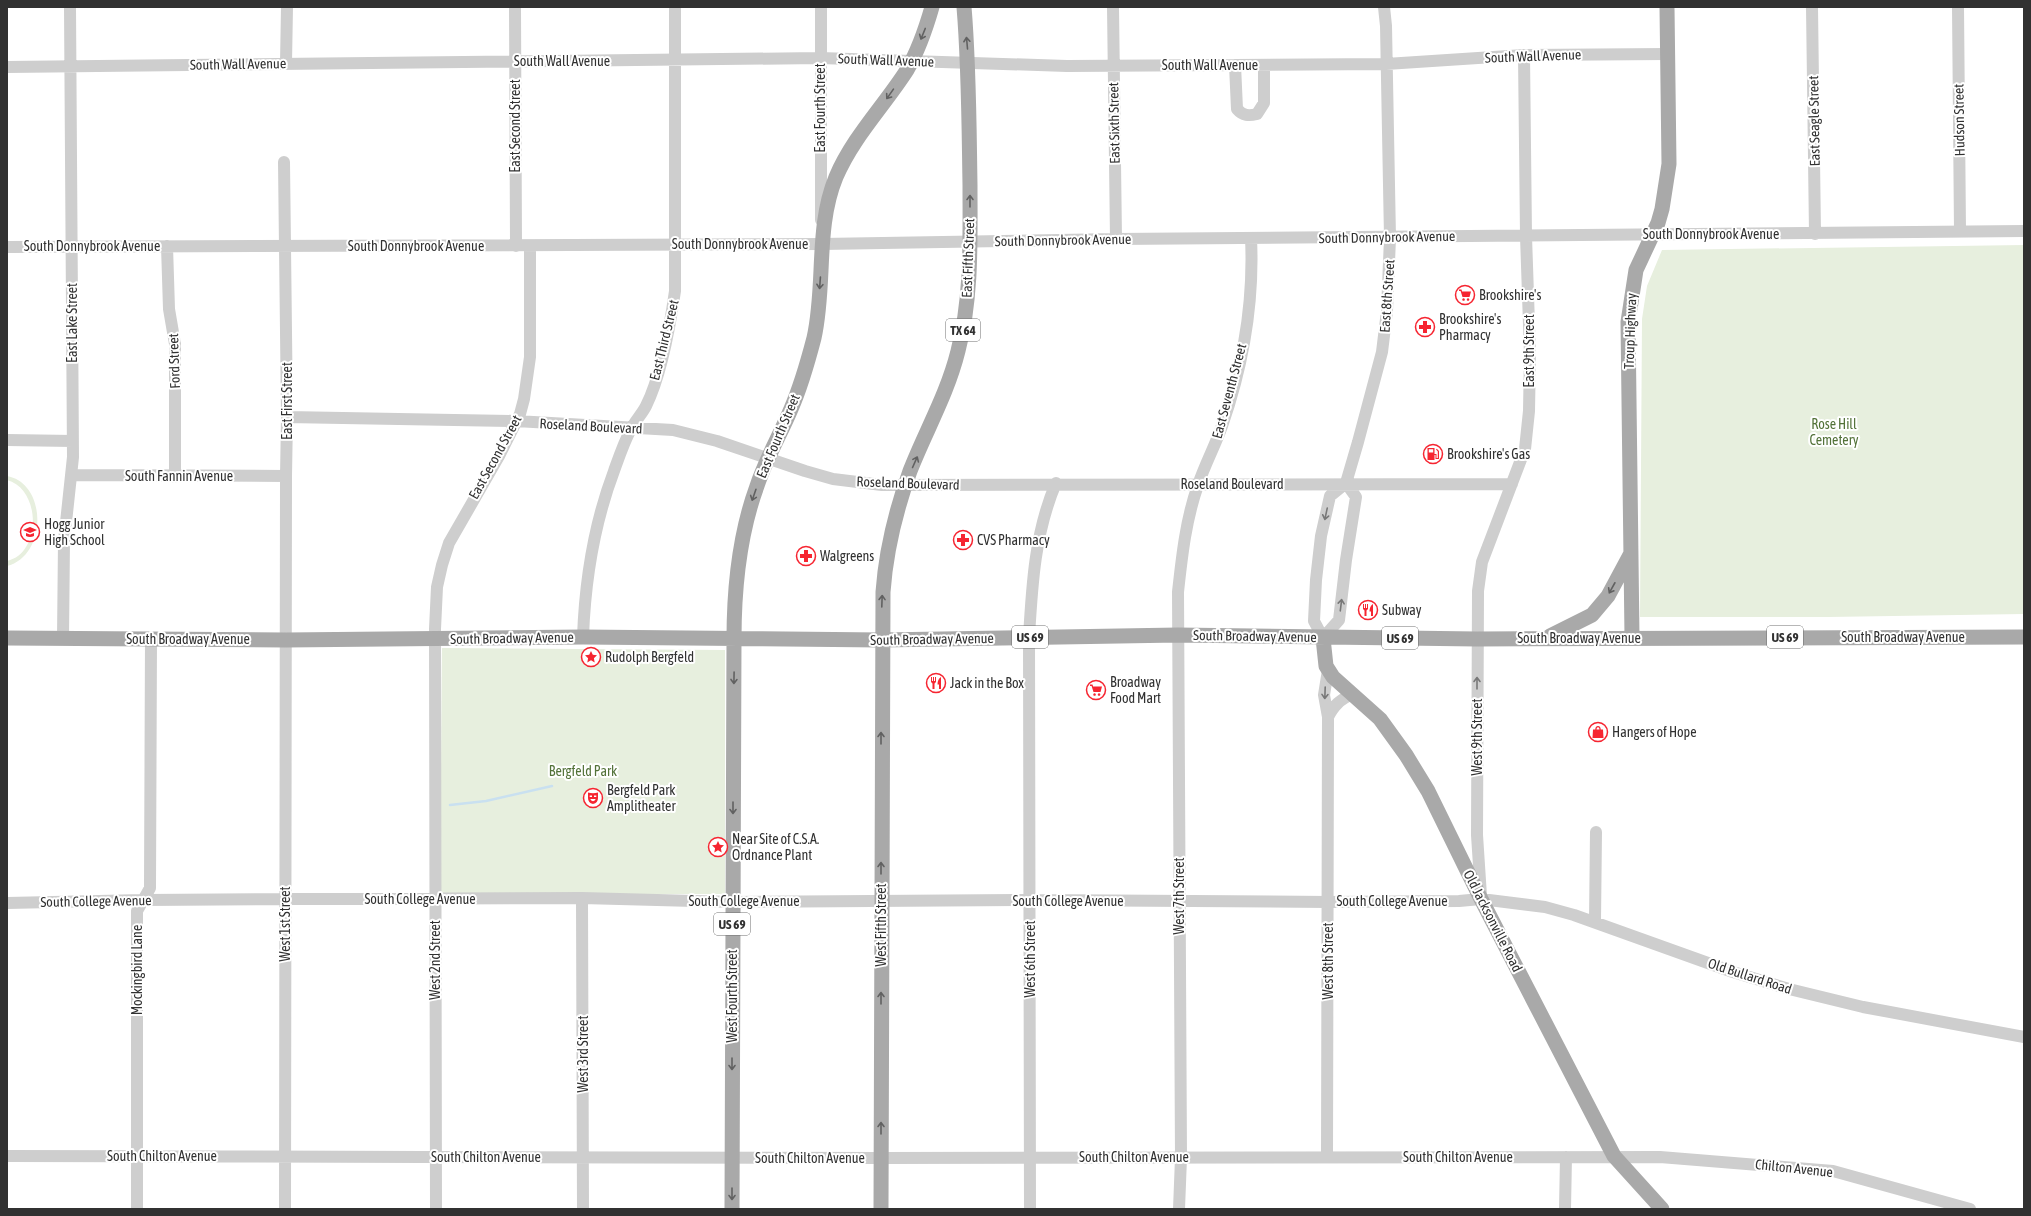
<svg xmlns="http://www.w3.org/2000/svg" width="2031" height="1216" viewBox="0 0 2031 1216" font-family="'Asap Condensed',sans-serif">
	<rect width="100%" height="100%" fill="#fff"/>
	<!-- green -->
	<path fill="#e7efde" d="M2024 245V614L1828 617H1640L1642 319 1647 286 1662 250Z
		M7 476C47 483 48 555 7 566V561C42 553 41 489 7 480Z
		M442 648 725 650V894H440Z"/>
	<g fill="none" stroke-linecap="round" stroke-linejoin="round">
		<!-- stream -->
		<path stroke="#c9e0f0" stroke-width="2.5" d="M450 805 486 801 552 786"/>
		<!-- minor -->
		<path stroke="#cecece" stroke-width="12" d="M515 7 516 246
			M821 7V220
			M1113 7 1116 239
			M1812 7 1815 234
			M1958 7 1960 232
			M286 63 287 7
			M1235 65 1237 109C1243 116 1249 116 1257 114L1264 103V65
			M7 67 820 58 1067 66 1235 65 1386 64 1524 55 1668 54
			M284 162 287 417 286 476 285 1209
			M167 246 169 309 175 344V477
			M7 247 822 244 1116 239 2024 231
			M287 417 516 421 673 430 717 441 805 471 833 479 882 485 1512 484
			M7 440 73 441
			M72 475 286 476
			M1346 483 1356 497 1346 560 1339 620 1323 638 1314 621 1316 580 1321 536 1330 496 1346 483 1358 442 1382 352 1387 311 1390 238 1386 26 1384 7
			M583 637C585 581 594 524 614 471 619 457 624 442 631 429 635 421 642 414 646 406 662 374 670 326 675 291V7
			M63 638 64 541 73 457 70 7
			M1328 717C1334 705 1340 700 1352 694
			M1481 896 1477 835 1478 591 1482 562 1525 449 1529 411 1530 354 1526 236 1524 55
			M582 898 583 1209
			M7 903 144 900 286 899 582 898 732 902 1030 900 1329 902 1459 901 1481 899 1545 907 1574 915 1733 972 1789 989 1863 1007 2024 1037
			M1595 921 1596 832
			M7 1156 881 1158 1660 1157 1833 1171 1970 1209
			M1327 1157 1328 717 1324 695 1328 670
			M137 1209V911L150 888 151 639
			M436 1209 435 629 437 587 442 565 449 543 499 456 520 414 524 399 530 357V246
			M1030 1209 1029 637C1032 584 1035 532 1056 483
			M1179 1209 1181 1158 1178 592C1182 555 1186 519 1198 485 1205 464 1215 446 1222 426 1243 366 1254 301 1251 238
			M1565 1209 1566 1157"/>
		<!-- major -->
		<path stroke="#a9a9a9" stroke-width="15" d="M1550 636 1592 615 1608 596 1630 555
			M1632 637 1628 322 1636 270 1658 223 1662 209 1669 164 1667 7
			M7 638 286 640 583 637 881 640 1178 635 1477 639 2024 637
			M1323 638 1326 666 1333 677 1380 719 1406 755 1428 791 1481 899 1614 1156 1662 1209
			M732 1209 734 639C734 587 739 535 757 486 766 459 780 435 791 409 801 386 808 361 814 338 826 285 815 228 836 177 853 137 884 106 907 70 918 51 926 28 932 7
			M881 1209 883 592C886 550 896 510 910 471 926 430 947 395 958 351 972 297 970 241 970 185 969 126 969 66 964 7"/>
	</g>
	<!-- one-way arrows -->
	<defs><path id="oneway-shaft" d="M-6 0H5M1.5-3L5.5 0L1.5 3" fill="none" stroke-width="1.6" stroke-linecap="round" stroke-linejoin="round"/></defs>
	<g stroke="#616161">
		<use href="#oneway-shaft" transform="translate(923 34) rotate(112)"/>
		<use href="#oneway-shaft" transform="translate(967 43) rotate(-95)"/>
		<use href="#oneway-shaft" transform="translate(890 94) rotate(125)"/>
		<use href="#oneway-shaft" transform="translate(970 201) rotate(-90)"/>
		<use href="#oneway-shaft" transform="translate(820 283) rotate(94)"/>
		<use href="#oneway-shaft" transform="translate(915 462) rotate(-66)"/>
		<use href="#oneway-shaft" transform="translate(754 495) rotate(109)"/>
		<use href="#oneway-shaft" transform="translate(1612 588) rotate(119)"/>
		<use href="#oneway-shaft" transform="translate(882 601) rotate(-88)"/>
		<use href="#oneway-shaft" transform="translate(734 678) rotate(91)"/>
		<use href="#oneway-shaft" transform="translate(881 738) rotate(-90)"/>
		<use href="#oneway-shaft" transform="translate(733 808) rotate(90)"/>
		<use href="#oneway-shaft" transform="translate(881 868) rotate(-90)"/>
		<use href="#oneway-shaft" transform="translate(881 998) rotate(-90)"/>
		<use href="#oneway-shaft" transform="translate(732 1064) rotate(90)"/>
		<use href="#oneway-shaft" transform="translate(881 1128) rotate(-90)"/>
		<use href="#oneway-shaft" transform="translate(732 1194) rotate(90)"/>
	</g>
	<g stroke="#787878">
		<use href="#oneway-shaft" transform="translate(1326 514) rotate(102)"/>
		<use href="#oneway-shaft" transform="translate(1341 605) rotate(-83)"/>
		<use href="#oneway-shaft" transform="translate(1477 683) rotate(-90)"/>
		<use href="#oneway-shaft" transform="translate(1325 693) rotate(92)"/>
	</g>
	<!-- icons -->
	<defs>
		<g id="supermarket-ring" transform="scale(1)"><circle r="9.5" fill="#fff" stroke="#f62531" stroke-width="1.5"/><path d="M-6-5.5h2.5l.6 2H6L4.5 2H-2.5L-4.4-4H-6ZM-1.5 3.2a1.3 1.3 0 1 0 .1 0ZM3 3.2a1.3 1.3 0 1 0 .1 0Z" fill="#f62531"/></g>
		<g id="pharmacy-ring" transform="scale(1)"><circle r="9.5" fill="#fff" stroke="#f62531" stroke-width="1.5"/><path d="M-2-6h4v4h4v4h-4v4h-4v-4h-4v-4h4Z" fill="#f62531"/></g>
		<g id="fuel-ring" transform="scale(1)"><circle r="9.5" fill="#fff" stroke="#f62531" stroke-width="1.5"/><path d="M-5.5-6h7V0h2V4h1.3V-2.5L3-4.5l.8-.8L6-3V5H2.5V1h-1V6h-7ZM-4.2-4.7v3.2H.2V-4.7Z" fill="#f62531"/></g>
		<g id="school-ring" transform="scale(1)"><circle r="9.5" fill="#fff" stroke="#f62531" stroke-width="1.5"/><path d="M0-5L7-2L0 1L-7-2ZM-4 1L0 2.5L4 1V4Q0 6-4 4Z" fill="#f62531"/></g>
		<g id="restaurant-ring" transform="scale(1)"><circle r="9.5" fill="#fff" stroke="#f62531" stroke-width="1.5"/><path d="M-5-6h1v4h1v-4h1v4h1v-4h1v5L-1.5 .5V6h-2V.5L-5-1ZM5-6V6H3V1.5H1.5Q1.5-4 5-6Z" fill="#f62531"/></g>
		<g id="sight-ring" transform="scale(1)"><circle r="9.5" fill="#fff" stroke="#f62531" stroke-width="1.5"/><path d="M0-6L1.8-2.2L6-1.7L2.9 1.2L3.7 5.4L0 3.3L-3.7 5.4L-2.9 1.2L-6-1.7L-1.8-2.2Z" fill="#f62531"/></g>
		<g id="shop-ring" transform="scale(1)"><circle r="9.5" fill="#fff" stroke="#f62531" stroke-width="1.5"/><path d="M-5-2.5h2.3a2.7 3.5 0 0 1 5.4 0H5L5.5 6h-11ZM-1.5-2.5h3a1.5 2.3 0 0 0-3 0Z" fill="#f62531"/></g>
		<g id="theatre-ring" transform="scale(1)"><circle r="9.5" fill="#fff" stroke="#f62531" stroke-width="1.5"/><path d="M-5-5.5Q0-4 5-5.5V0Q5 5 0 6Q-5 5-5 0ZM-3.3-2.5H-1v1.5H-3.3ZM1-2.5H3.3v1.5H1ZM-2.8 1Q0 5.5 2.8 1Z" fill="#f62531"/></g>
	</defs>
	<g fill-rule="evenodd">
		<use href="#supermarket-ring" x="1465" y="295"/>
		<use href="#pharmacy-ring" x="1425" y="327"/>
		<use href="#fuel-ring" x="1433" y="454"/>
		<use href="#school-ring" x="30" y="532"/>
		<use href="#pharmacy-ring" x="963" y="540"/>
		<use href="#pharmacy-ring" x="806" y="556"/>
		<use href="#restaurant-ring" x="1368" y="610"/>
		<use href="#sight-ring" x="591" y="657"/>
		<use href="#restaurant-ring" x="936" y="683"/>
		<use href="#supermarket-ring" x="1096" y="690"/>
		<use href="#shop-ring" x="1598" y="732"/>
		<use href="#theatre-ring" x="593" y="798"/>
		<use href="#sight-ring" x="718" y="847"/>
	</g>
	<g text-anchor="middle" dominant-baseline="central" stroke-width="4" stroke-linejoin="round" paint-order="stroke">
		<!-- shield labels -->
		<g fill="#fff" stroke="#6f6f6f" stroke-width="1">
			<rect x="946" y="319" width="34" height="22" rx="3"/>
			<rect x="1012" y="626" width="36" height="22" rx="3"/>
			<rect x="1767" y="626" width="36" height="22" rx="3"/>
			<rect x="1382" y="627" width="36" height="22" rx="3"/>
			<rect x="714" y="913" width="36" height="22" rx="3"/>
		</g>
		<g font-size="13" font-weight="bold" fill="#313131">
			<text x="963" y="330">TX 64</text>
			<text x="1030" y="637">US 69</text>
			<text x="1785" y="637">US 69</text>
			<text x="1400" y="638">US 69</text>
			<text x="732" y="924">US 69</text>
		</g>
		<!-- street labels -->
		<g font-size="14" fill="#313131" stroke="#fff">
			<text transform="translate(1533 56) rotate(-2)">South Wall Avenue</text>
			<text transform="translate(886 60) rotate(2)">South Wall Avenue</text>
			<text x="562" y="61">South Wall Avenue</text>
			<text transform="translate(238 64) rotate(-1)">South Wall Avenue</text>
			<text x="1210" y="65">South Wall Avenue</text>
			<text transform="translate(820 108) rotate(-90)">East Fourth Street</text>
			<text transform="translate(1959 120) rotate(-91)">Hudson Street</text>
			<text transform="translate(1814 121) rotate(-91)">East Seagle Street</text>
			<text transform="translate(1114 123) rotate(-91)">East Sixth Street</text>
			<text transform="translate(515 126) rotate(-90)">East Second Street</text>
			<text x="1711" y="234">South Donnybrook Avenue</text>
			<text transform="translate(1387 237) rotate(-1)">South Donnybrook Avenue</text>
			<text transform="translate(1063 240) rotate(-1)">South Donnybrook Avenue</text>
			<text x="740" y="244">South Donnybrook Avenue</text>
			<text x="92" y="246">South Donnybrook Avenue</text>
			<text x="416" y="246">South Donnybrook Avenue</text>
			<text transform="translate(968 258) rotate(-88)">East Fifth Street</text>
			<text transform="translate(1387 296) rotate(-86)">East 8th Street</text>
			<text transform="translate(72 323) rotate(-90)">East Lake Street</text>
			<text transform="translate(1630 331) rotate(-88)">Troup Highway</text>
			<text transform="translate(664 340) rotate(-76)">East Third Street</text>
			<text transform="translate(1529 351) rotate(-90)">East 9th Street</text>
			<text transform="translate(174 361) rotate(-92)">Ford Street</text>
			<text transform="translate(1229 391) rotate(-75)">East Seventh Street</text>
			<text transform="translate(287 401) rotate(-90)">East First Street</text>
			<text transform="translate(591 426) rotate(3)">Roseland Boulevard</text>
			<text transform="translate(778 436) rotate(-67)">East Fourth Street</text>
			<text transform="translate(495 457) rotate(-61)">East Second Street</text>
			<text x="179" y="476">South Fannin Avenue</text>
			<text transform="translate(908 483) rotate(2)">Roseland Boulevard</text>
			<text x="1232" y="484">Roseland Boulevard</text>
			<text transform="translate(1255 636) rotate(1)">South Broadway Avenue</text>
			<text x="1903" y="637">South Broadway Avenue</text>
			<text transform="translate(512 638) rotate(-1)">South Broadway Avenue</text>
			<text x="1579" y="638">South Broadway Avenue</text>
			<text x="188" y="639">South Broadway Avenue</text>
			<text transform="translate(932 639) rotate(-1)">South Broadway Avenue</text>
			<text transform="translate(1477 737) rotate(-90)">West 9th Street</text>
			<text transform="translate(1179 896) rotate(-90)">West 7th Street</text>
			<text x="420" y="899">South College Avenue</text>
			<text transform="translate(96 901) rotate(-1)">South College Avenue</text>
			<text x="744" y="901">South College Avenue</text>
			<text x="1068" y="901">South College Avenue</text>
			<text x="1392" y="901">South College Avenue</text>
			<text transform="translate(1493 921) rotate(63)">Old Jacksonville Road</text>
			<text transform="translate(285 924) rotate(-90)">West 1st Street</text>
			<text transform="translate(881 925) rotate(-90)">West Fifth Street</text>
			<text transform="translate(1030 959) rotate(-90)">West 6th Street</text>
			<text transform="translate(435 960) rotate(-90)">West 2nd Street</text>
			<text transform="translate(1328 961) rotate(-90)">West 8th Street</text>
			<text transform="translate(137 970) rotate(-90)">Mockingbird Lane</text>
			<text transform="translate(1750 976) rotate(18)">Old Bullard Road</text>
			<text transform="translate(732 996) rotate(-90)">West Fourth Street</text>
			<text transform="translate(583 1054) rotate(-90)">West 3rd Street</text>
			<text x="162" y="1156">South Chilton Avenue</text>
			<text x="486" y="1157">South Chilton Avenue</text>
			<text x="1134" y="1157">South Chilton Avenue</text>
			<text x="1458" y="1157">South Chilton Avenue</text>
			<text x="810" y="1158">South Chilton Avenue</text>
			<text transform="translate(1794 1168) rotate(6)">Chilton Avenue</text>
		</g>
		<!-- poi labels -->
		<g font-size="14" fill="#313131" stroke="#fff" text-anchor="start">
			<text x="1479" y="295">Brookshire's</text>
			<text x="1439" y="319">Brookshire's<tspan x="1439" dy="16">Pharmacy</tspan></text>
			<text x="1447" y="454">Brookshire's Gas</text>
			<text x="44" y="524">Hogg Junior<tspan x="44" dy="16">High School</tspan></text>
			<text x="977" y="540">CVS Pharmacy</text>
			<text x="820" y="556">Walgreens</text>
			<text x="1382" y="610">Subway</text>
			<text x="605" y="657">Rudolph Bergfeld</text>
			<text x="1110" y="682">Broadway<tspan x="1110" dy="16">Food Mart</tspan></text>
			<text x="950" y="683">Jack in the Box</text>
			<text x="1612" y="732">Hangers of Hope</text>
			<text x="607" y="790">Bergfeld Park<tspan x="607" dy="16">Amplitheater</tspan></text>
			<text x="732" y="839">Near Site of C.S.A.<tspan x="732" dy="16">Ordnance Plant</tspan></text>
		</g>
		<!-- park labels -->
		<g font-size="14" fill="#537239" stroke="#fff">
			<text x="1834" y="424">Rose Hill<tspan x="1834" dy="16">Cemetery</tspan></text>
			<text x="583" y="771">Bergfeld Park</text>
		</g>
	</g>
	<!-- border -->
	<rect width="2031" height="1216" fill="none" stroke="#313131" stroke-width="16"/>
</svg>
